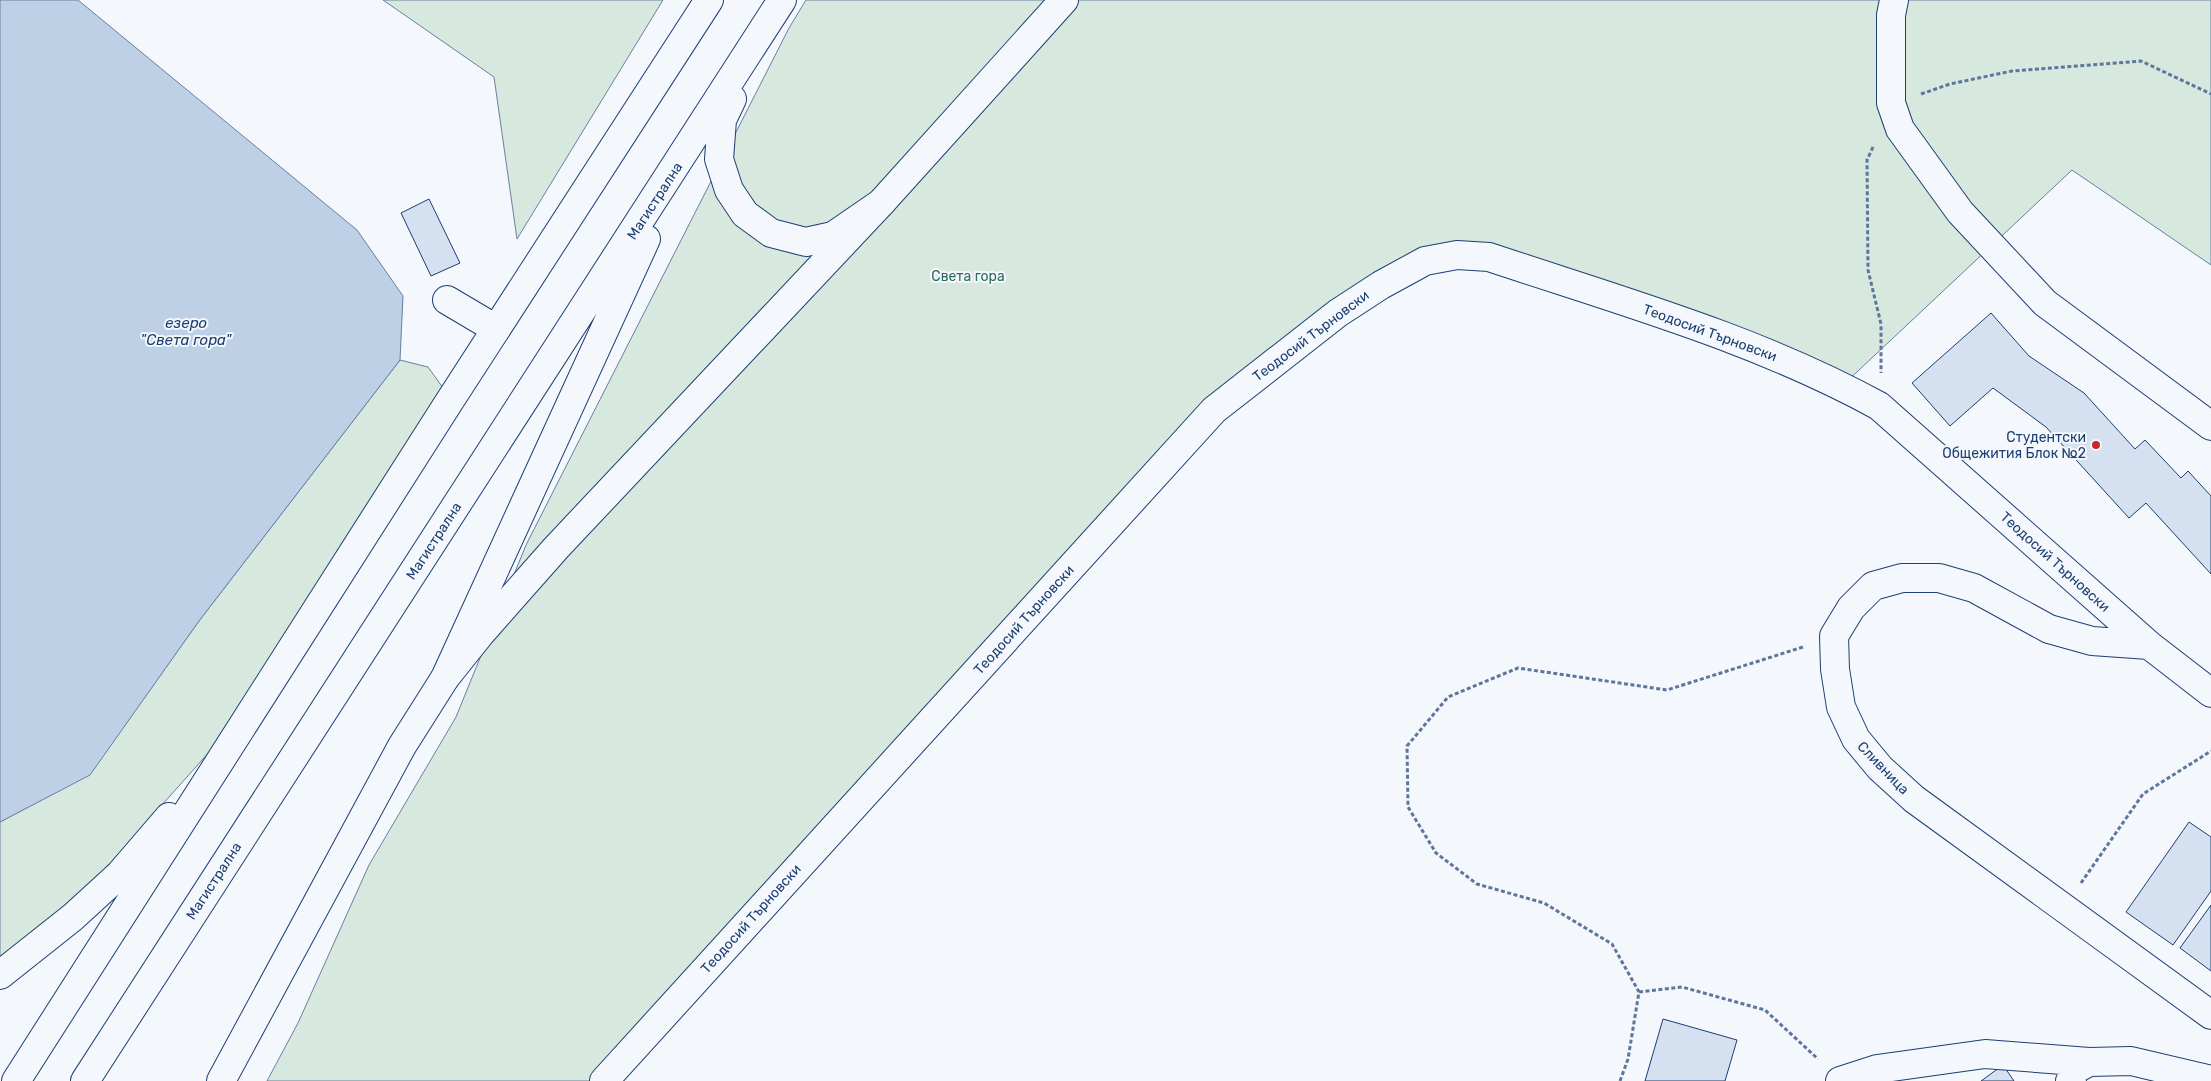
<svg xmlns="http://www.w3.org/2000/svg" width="2211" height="1081" viewBox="0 0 2211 1081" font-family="Rubik,sans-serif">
	<rect width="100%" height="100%" fill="#f4f7fb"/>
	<!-- green -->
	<path fill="#d7e8df" stroke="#687fa3" d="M383 0H663L517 239 494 77Z
		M806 0H2211V265L2072 170 1842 386 1457 255 1277 359 604 1081H267L298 1023 369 865 456 717 526 545 789 28Z
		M400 360 428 367 446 392 219 741 96 879 0 961V822L90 774 199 621Z"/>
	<!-- water -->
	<path fill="#bed0e5" stroke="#687fa3" d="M0 0H78L357 230 403 296 400 360 199 621 90 775 0 822Z"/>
	<!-- building -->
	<path fill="#d5e0f0" stroke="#1d3f73" d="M429 199 460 263 431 276 401 213Z
		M1991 313 2029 356 2084 393 2135 449 2145 440 2181 478 2188 471 2211 496V574L2146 503 2129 518 2046 427 1993 388 1950 426 1912 383Z
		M2189 822 2211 837V891L2173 945 2126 912Z
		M2211 905V971L2180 948Z
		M1663 1019 1737 1040 1725 1081H1645Z
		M2003 1065 2014 1081H1981Z"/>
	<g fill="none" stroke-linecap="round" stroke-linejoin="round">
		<!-- minor casing -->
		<g stroke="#1d3f73" stroke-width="30">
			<path id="minor" d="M1894 0 1891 15V103L1900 129 1960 212 2045 303 2211 426
				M447 300 496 329
				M2149 645 2092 641 2049 629 1974 588 1939 578H1902L1873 586 1851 608 1834 636 1835 669 1841 707 1856 739 1880 768 1914 799 2211 1015
				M221 1081 402 746 445 678 481 633 556 548 881 203 1064 0
				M604 1081 1214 410 1338 313 1381 285 1425 261 1457 255 1489 257C1621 301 1757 339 1879 406L2149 645 2211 693
				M1840 1081 1877 1069 1985 1054 2089 1062
				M2070 1081 2076 1069 2089 1062 2131 1061 2211 1080"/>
		</g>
		<!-- major casing -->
		<g stroke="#1d3f73" stroke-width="30">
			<path id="major" d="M732 99 722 120 719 159 729 190 745 214 771 233 806 242 833 236 881 203
				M445 678 646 239
				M0 975 73 917 120 874 169 817
				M16 1081 449 402 709 0
				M85 1081 782 0"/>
		</g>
		<!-- path -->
		<path stroke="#5e769c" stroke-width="3" stroke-dasharray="4 2.5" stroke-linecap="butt" d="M1921 94 1950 84 2012 71 2141 61 2211 94
			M1873 147 1867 160 1868 270 1881 324V373
			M2081 883 2143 794 2211 751
			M1639 992 1682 987 1765 1010 1818 1059
			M1620 1081 1628 1059 1639 992 1612 944 1544 903 1477 884 1436 853 1408 807 1407 746 1448 697 1518 668 1667 690 1803 647"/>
		<!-- minor -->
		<use href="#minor" stroke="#f4f7fb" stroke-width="28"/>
		<!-- major -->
		<use href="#major" stroke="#f4f7fb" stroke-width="28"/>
	</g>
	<!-- markers -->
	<circle fill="#c62828" stroke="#f4f7fb" stroke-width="2" cx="2096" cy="445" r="5"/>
	<g text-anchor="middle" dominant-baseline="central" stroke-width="4" stroke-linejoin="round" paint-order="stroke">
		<!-- street labels -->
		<g font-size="14" fill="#1d3f73" stroke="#f4f7fb">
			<text transform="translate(655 201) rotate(-57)">Магистрална</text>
			<text transform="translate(1710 333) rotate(20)">Теодосий Търновски</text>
			<text transform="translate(1311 336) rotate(-37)">Теодосий Търновски</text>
			<text transform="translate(434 541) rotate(-57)">Магистрална</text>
			<text transform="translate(2055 562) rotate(42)">Теодосий Търновски</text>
			<text transform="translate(1024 620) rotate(-48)">Теодосий Търновски</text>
			<text transform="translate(1883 768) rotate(46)">Сливница</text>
			<text transform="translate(214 881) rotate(-57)">Магистрална</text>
			<text transform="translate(751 919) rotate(-48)">Теодосий Търновски</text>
		</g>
		<!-- park labels -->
		<g font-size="14" fill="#2c6c60" stroke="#f4f7fb">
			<text x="968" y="276">Света гора</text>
		</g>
		<!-- poi labels -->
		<g font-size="14" fill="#1d3f73" stroke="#f4f7fb" text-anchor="end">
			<text x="2086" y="437">Студентски<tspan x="2086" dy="16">Общежития Блок №2</tspan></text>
		</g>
		<!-- water labels -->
		<g font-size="15" font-style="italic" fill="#1d3f73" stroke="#f4f7fb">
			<text x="186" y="323">езеро<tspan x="186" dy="17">"Света гора"</tspan></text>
		</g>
	</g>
</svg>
